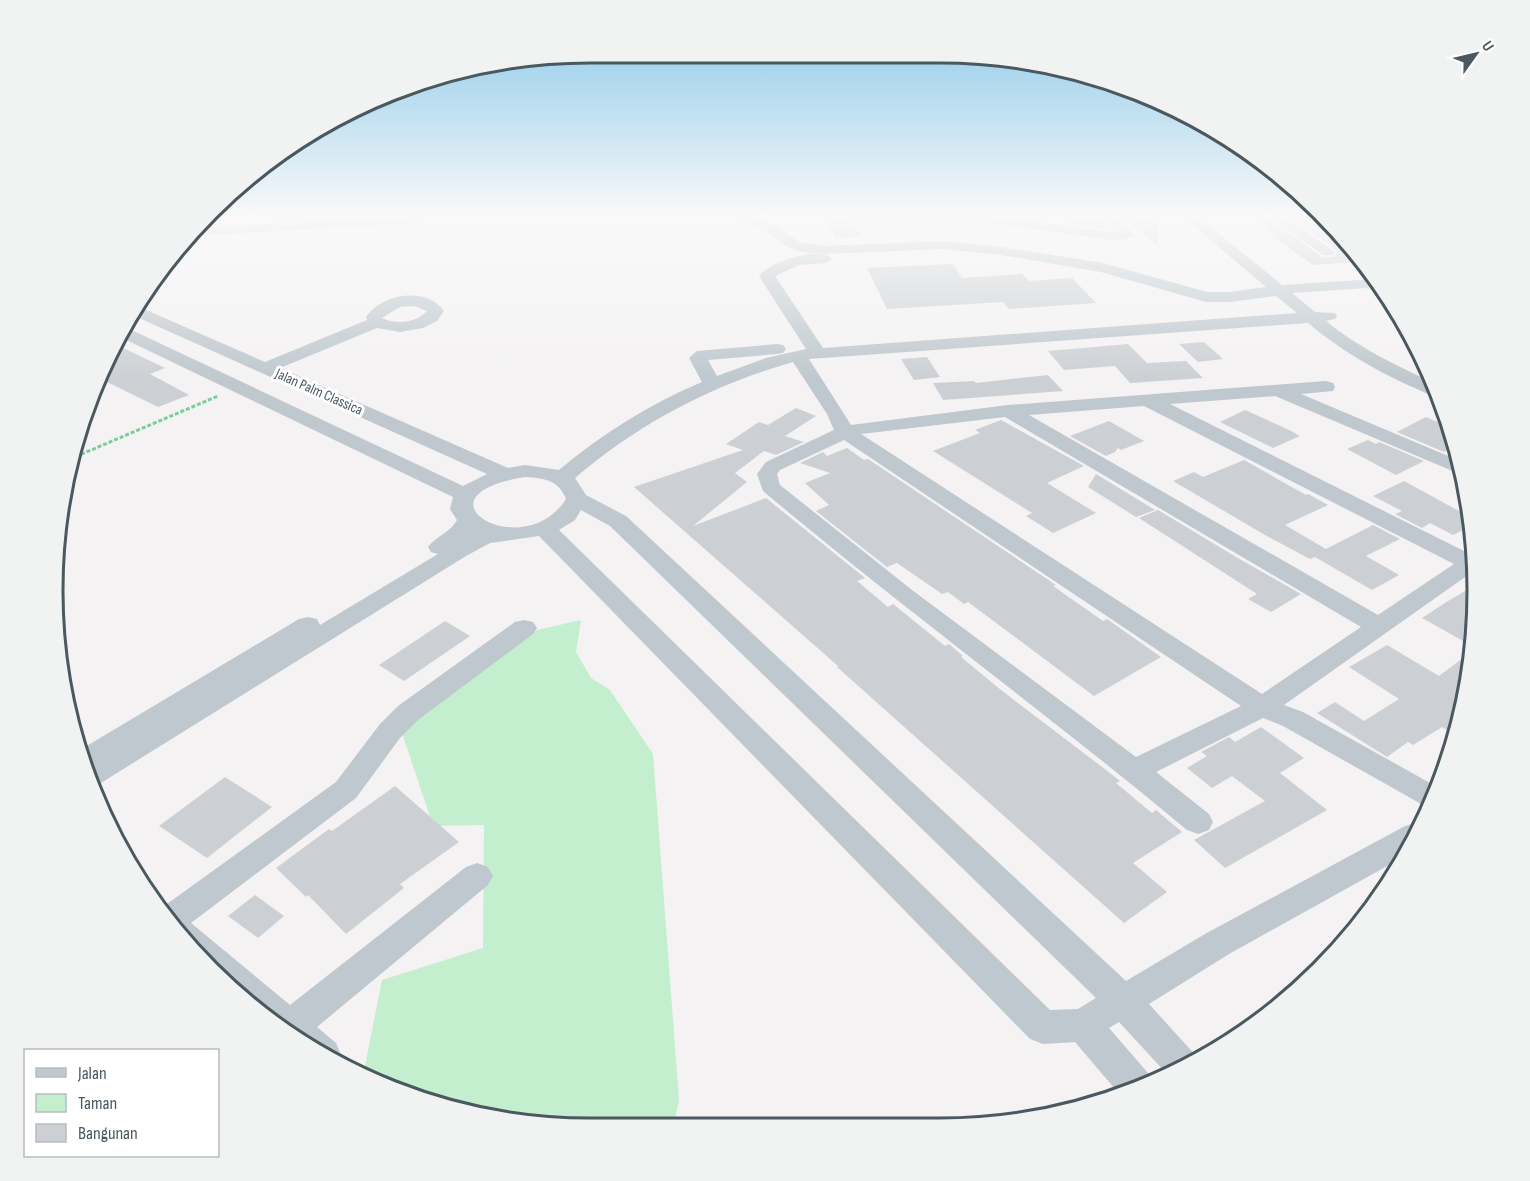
<svg xmlns="http://www.w3.org/2000/svg" width="1530" height="1181" viewBox="0 0 1530 1181" font-family="'Sofia Sans Condensed',sans-serif">
	<rect width="100%" height="100%" fill="#f4f2f2"/>
	<!-- green -->
	<path fill="#c3efcf" d="M581 620 576 652 591 678 610 690 653 754 679 1100 674 1124H520L385 1088 363 1076 382 980 483 948 484 825 433 826 401 730 537 630Z"/>
	<!-- building -->
	<path fill="#ccd0d4" d="M821 215H835L843 221 852 222 862 236 836 238Z
		M1060 215H1097L1105 224 1104 229 1069 224Z
		M1119 215H1157L1158 246 1146 236Z
		M1249 215H1265L1322 257H1333L1337 253 1336 250 1287 215H1315L1359 262 1313 265 1272 236H1277Z
		M953 264 962 278 1022 274 1029 281 1072 278 1096 303 1009 309 1003 302 887 309 867 268Z
		M1204 342 1223 359 1198 362 1179 344Z
		M1128 344 1147 363 1186 361 1203 378 1130 383 1115 366 1064 370 1048 351Z
		M114 347H121L165 368 150 374 189 395 158 407 101 379Z
		M927 357 940 377 914 380 901 359Z
		M1048 375 1063 391 943 400 933 383 974 381 976 383Z
		M796 408 816 416 785 436 804 442 776 455 764 451 735 473 747 482 693 526 766 498 865 578 857 581 888 607 893 604 945 646 949 644 963 656 961 657 1001 690 1106 770 1120 781 1116 783 1152 813 1156 810 1182 832 1133 863 1167 892 1124 923 837 667 838 666 634 487 743 450 726 444 759 422 768 425Z
		M1245 410 1289 430 1300 436 1273 448 1220 422Z
		M1426 417 1449 427 1455 446 1444 452 1397 432Z
		M1001 420 1084 466 1047 483 1096 513 1053 533 1026 516 1032 513 933 451 980 433 975 430Z
		M1109 421 1144 441 1121 450 1118 448 1115 452 1106 456 1070 436Z
		M1368 440 1376 444 1379 442 1424 461 1396 475 1347 449Z
		M847 448 864 460 868 459 1056 585 1053 586 1103 621 1107 619 1161 657 1094 696 968 602 964 604 948 592 942 594 897 563 887 567 816 511 829 505 805 483 830 473 800 463 823 452 827 456Z
		M1244 460 1306 495 1308 494 1328 505 1285 525 1326 549 1373 525 1400 539 1366 556 1399 575 1372 590 1315 557 1310 559 1265 535 1173 481 1194 472 1203 477Z
		M1096 474 1155 510 1136 517 1088 487Z
		M1404 481 1470 517 1471 526 1453 535 1430 523 1422 528 1395 514 1402 511 1373 496Z
		M1158 510 1236 557 1301 594 1271 612 1248 599 1257 594 1139 518Z
		M1477 584 1472 646 1422 618 1448 601Z
		M445 621 470 636 404 681 379 665Z
		M1387 645 1439 676 1471 652 1467 696 1459 723 1447 730 1442 727 1413 745 1408 742 1387 757 1317 713 1335 702 1364 721 1399 699 1349 667Z
		M1261 727 1304 758 1280 773 1327 810 1225 868 1194 840 1265 801 1232 776 1212 788 1187 768 1207 756 1201 752 1229 737 1235 742Z
		M225 777 272 807 207 858 159 826Z
		M395 786 459 842 400 884 404 888 346 934 308 895 306 897 276 868 329 829 332 831Z
		M255 895 284 916 258 938 228 916Z"/>
	<g fill="none" stroke-linecap="round" stroke-linejoin="round">
		<!-- path -->
		<path stroke="#7bcd9b" stroke-width="3" stroke-dasharray="4 2" stroke-linecap="butt" d="M70 459 218 396"/>
		<!-- minor -->
		<path fill="#bec8ce" fill-rule="evenodd" d="M731 215H749L781 229 799 242 824 246 942 241 1001 247 1103 263 1207 292H1230L1266 287 1181 215H1196L1282 285 1375 279 1382 287 1292 293 1315 312 1335 313 1337 316 1335 319 1326 321C1359 348 1397 366 1436 384L1440 397C1430 396 1420 390 1410 386 1373 369 1339 349 1308 323L809 359 851 425 1008 405 1326 381 1333 383 1335 387 1333 391 1301 394 1460 461 1464 475H1462L1275 396 1170 404 1470 554 1474 553 1475 570 1284 705 1303 712 1439 788 1430 809 1283 726 1263 718 1156 772 1209 814 1213 822 1209 830 1198 834 1187 830C1048 714 902 608 763 491L757 474 766 462 834 430 827 414 793 362C712 385 638 424 575 478L586 495 626 516 1126 981 1205 934 1405 826 1416 823 1421 825 1405 856 1229 954 1149 1004 1198 1058 1166 1073 1119 1022 1109 1028 1154 1080 1121 1096 1075 1042 1043 1044 1030 1039 539 536 490 543 466 556 96 786 80 750 299 619 308 617 317 619 320 625 438 554 431 552 428 547C436 536 450 533 457 520L450 509 453 497 118 336 123 326 463 486 487 474 130 314 137 306 265 362 367 320 366 317C382 294 426 286 444 311L437 321 423 328 400 332 377 328 280 368 508 468 525 465 559 470C603 433 650 404 702 382L689 358 697 351 777 344 783 345 786 349 783 353 777 354 708 360 717 376 766 358 806 349 759 276C769 262 820 245 832 259L825 263 799 265 775 276 823 348 1297 313 1276 296 1230 302H1206L1101 272 1001 255 942 249 824 254 803 252 789 248 771 235ZM414 306 427 311C416 323 396 325 382 318L400 307ZM1144 406 1454 564 1378 615 1029 415ZM1005 417 1361 627 1262 694 861 434ZM844 440 1241 706 1136 757 912 590 780 485 777 474 780 470ZM525 477C544 478 559 480 566 499 524 566 406 496 525 477ZM581 510 610 526 1096 998 1078 1009 1050 1010 559 530 575 520Z
			M837 215H984L1112 232 1115 231 1099 215H1114L1134 235 1127 239 1112 240 998 224 946 222 871 223 844 219Z
			M1267 215H1283L1335 252 1333 255H1323Z
			M414 216 419 217 421 220 419 223 190 236 197 228Z
			M524 620 533 622 537 628 533 634 418 720 400 738 356 798 191 923 290 1005 466 867 477 863 488 867 493 876 488 885 317 1027 336 1043 341 1055 338 1063 292 1038 210 971 160 909 336 782 380 724 398 706 515 622Z"/>
	</g>
	<!-- sky -->
	<linearGradient id="sky" x2="0" y2="1"><stop stop-color="#85c6e9"/><stop offset="0.57" stop-color="#faf9f9"/><stop offset="1" stop-color="#faf9f9" stop-opacity="0"/></linearGradient>
	<rect width="1530" height="380" fill="url(#sky)"/>
	<g text-anchor="middle" dominant-baseline="central" stroke-width="6" stroke-linejoin="round" paint-order="stroke">
		<!-- far-street labels -->
		<g font-size="15" fill="#4a585f" stroke="#fff">
			<text transform="translate(319 392) rotate(24)">Jalan Palm Classica</text>
		</g>
	</g>
	<!-- crop -->
	<path d="M0 0H1530V1181H0ZM590 63H940A527 527 0 0 1 1467 590V591A527 527 0 0 1 940 1118H590A527 527 0 0 1 63 591V590A527 527 0 0 1 590 63Z" fill="#f1f2f2" fill-rule="evenodd"/>
	<path fill="none" stroke="#4a585f" stroke-width="3" d="M590 63H940A527 527 0 0 1 1467 590V591A527 527 0 0 1 940 1118H590A527 527 0 0 1 63 591V590A527 527 0 0 1 590 63Z"/>
	<!-- legend -->
	<rect x="24" y="1049" width="195" height="108" fill="#ffffff" stroke="#b7bcbf" stroke-width="1.5"/>
	<rect x="36" y="1068" width="30" height="9" fill="#bec8ce" stroke="#b7bcbf" stroke-width="1.5"/>
	<text x="78" y="1079" font-size="18" fill="#4a585f">Jalan</text>
	<rect x="36" y="1094" width="30" height="18" fill="#c3efcf" stroke="#b7bcbf" stroke-width="1.5"/>
	<text x="78" y="1109" font-size="18" fill="#4a585f">Taman</text>
	<rect x="36" y="1124" width="30" height="18" fill="#ccd0d4" stroke="#b7bcbf" stroke-width="1.5"/>
	<text x="78" y="1139" font-size="18" fill="#4a585f">Bangunan</text>
	<!-- north arrow -->
	<g transform="translate(1476 54) rotate(56)" stroke="#ffffff" stroke-width="4.5" paint-order="stroke">
	<path d="M0-4.5L10 22L0 15L-10 22Z" fill="#4a585f"/>
	<text y="-9" font-size="16" font-weight="bold" text-anchor="middle" fill="#4a585f">U</text>
	</g>
</svg>
